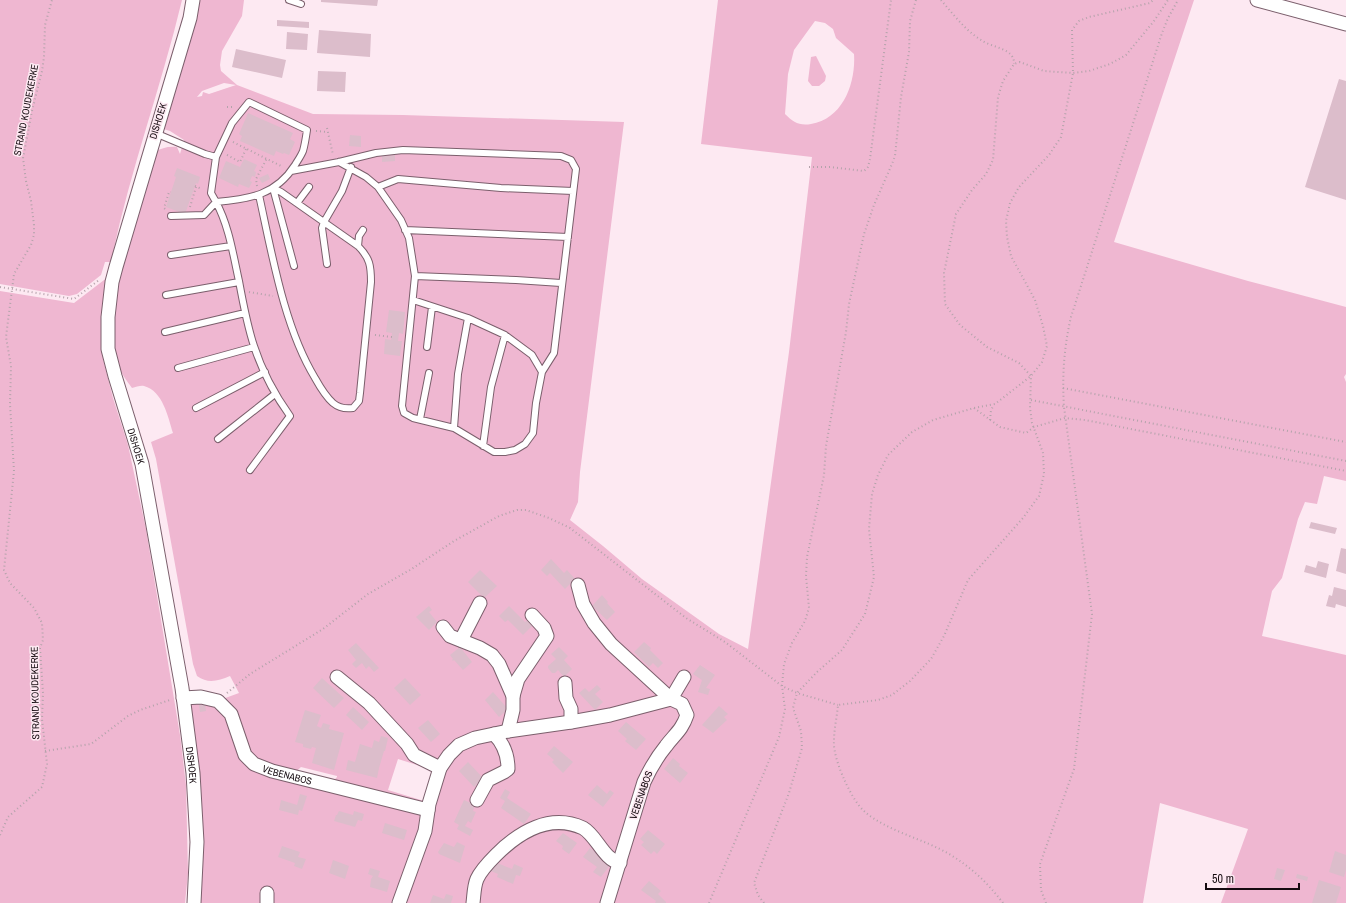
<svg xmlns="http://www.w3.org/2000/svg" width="1346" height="903" viewBox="0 0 1346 903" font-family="'Archivo Narrow',sans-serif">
	<rect width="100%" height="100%" fill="#fde9f2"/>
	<!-- green -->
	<path fill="#efb7d1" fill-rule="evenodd" d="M0 0H182C161 88 129 173 111 262H105L101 275 77 294 69 296 0 284Z
		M197 0H244L242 16 222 51 220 65 221 71 237 85 313 114 403 115 624 122 580 472 578 502 570 520 603 546 642 579 719 634 748 649 789 352 812 157 701 144 718 0H1194L1114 242 1248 281 1346 307V374L1344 377 1346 382V481L1324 476 1317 504 1305 502 1298 519 1282 578 1272 591 1262 636 1346 655V903H1221L1248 829 1160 803 1143 903H198C198 837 201 770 189 704H209L239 693 230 676C218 681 208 684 197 676L193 664 156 459 151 442 173 433C168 417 163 391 144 386 141 385 136 387 132 388 127 381 120 372 118 364 106 318 120 270 133 226 140 201 147 176 154 152 162 148 168 146 177 147L180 154 184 140 170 131 160 128ZM815 21 825 23 833 29 836 38 854 54C856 83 843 119 811 124 799 126 793 122 785 114L788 74 794 50ZM224 83 236 85 209 94 203 92 202 96 197 97 202 91ZM398 759 433 770 424 801 388 790ZM301 767 337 776V777L326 789 289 778Z
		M816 56 826 76 825 81 819 86H812L808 81 811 57Z
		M108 277 101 334 103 359 113 398 128 445 146 529 180 735 186 785 188 873 185 903H0V291L74 303Z"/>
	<!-- building -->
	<path fill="#dcbdcb" d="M321 0H378L377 6 321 2Z
		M277 20 309 22V28L277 26Z
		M319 30 371 34 370 57 317 53Z
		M287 32 308 34 307 50 286 49Z
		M236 49 286 60 282 78 232 67Z
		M318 71 346 72 345 92 317 91Z
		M1339 79 1346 81V200L1305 187Z
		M248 113 293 133 290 139 295 142 289 155 284 153 283 154 276 151 274 156 240 141 242 136 239 134Z
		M350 135 361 136V147L349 146Z
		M395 155V161L382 162V156Z
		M244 159 257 165 254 171 256 172 255 177 252 176 250 181 252 182 249 188 239 184 238 187 219 178 226 161 240 167Z
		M177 168 200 177 198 184 196 183 185 214 166 207 176 177 174 176Z
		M268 174 270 179 262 183 259 178Z
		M389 310 405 312 403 334 399 333 398 341H402L400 356 384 354 385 339 391 340 392 333 386 332Z
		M1311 522 1337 528 1335 534 1309 528Z
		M1341 548 1346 549V574L1336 571Z
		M551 559 564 573 567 570 575 579 565 589 550 573 547 576 541 570Z
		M1318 561 1329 564 1326 578 1304 572 1306 565 1316 568Z
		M480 570 497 586 484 598 468 582Z
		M1334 587 1346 590V607L1336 604 1335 608 1326 606 1329 595 1332 596Z
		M602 595 608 602 607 603 615 612 607 620 592 606Z
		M429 606 432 610 429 612 437 622 429 630 416 617Z
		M509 606 525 622 528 620 533 625 523 635 508 620 505 622 499 616Z
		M644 642 651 648 650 650 663 663 658 668 653 663 649 667 634 652Z
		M356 643 379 668 374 672 369 666 366 669 362 663 356 668 352 664 356 660 348 650Z
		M460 647 472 662 463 670 454 660 453 661 452 660 453 659 450 655Z
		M559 647 568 656 564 660 572 669 564 677 558 670 555 673H552L548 668V666L556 659 551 654Z
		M700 665 715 675 706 688 710 689 708 695 698 692 702 680 693 674Z
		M322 678 344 698 334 708 313 688Z
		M405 678 421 695 410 705 394 688Z
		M597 685 601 689 595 694 603 702 595 710 579 693 585 688 589 692Z
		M493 692 508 709 499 717 485 700Z
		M205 704 206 711 200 712 199 705Z
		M719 706 728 714 724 717 727 720 713 733 702 725Z
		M353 707 369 722 362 730 346 715Z
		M305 710 321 715 317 726 321 728 323 723 330 725 329 729 344 733 334 770 312 763 316 748 312 747 311 749 303 747V744L295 742Z
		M428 720 440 734 431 742 418 728Z
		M626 722 646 739 636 750 625 741 627 739 618 731Z
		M381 736 388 738 385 751H384L379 768 377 778 346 770 348 760 355 762 360 744 372 748 374 740 379 742Z
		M554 746 573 762 563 773 552 762 554 760 547 754Z
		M673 758 680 764 679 766 688 773 680 783 664 769Z
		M468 762 483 778 474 787 459 771Z
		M597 785 607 794 610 790 614 793 603 807 588 795Z
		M505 789 510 792 507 798 531 814 524 824 501 808 505 801 500 798Z
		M300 794 307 796 302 811 299 810 298 815 279 810 281 800 297 805Z
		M464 800 475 805 473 811 476 812 471 823 468 821 465 826 473 830 470 836 457 829 459 825 454 822Z
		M339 811 353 815 354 811 364 814 362 821 358 820 355 827 334 821 336 815H337Z
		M385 823 407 830 404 840 382 833Z
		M648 830 665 844 657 854 654 851 651 854 641 845 644 842 640 839Z
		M563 833 577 843 569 854 562 849 563 846 556 841Z
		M457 842 465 846 460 863 439 854 438 852 444 843 454 847Z
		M282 846 300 852 298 857 306 859 302 869 294 866 295 863 278 857Z
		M590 848 611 864 601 877 593 872 597 867 583 857Z
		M1335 851 1346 855V870L1344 877 1329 872Z
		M333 860 349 866 345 879 329 873Z
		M495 862 512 869 514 864 523 868 520 876 516 875 513 884 497 877 498 874 491 871Z
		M370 868 380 871 378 877 390 881 387 892 370 887 371 879 373 876 368 874Z
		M1277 868 1285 870 1281 881 1274 879Z
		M1297 874 1308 877 1307 881 1296 878Z
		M1319 880 1341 887 1336 903H1312Z
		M649 881 661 891 658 894 666 902V903H655L656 901 641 890Z
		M446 894 453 896 451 903H430L433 895 444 899Z"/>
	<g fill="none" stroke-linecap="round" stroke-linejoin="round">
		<!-- lane casing -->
		<g stroke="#7b5f6c" stroke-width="8">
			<path id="lane" d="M289 0 301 4
				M249 102 307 130C306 137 305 144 303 151 301 156 298 160 295 165 276 195 250 199 216 202L211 193 216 157 232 123Z
				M155 133 205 154 216 157
				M291 171 339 162 376 153 403 150 561 156 571 160 576 169 554 353 542 372 536 403 533 433 525 444 515 450 505 452H494L454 428 413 418 404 413 402 406 415 276 409 238 401 220 378 187 366 177 339 162
				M378 187 398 179 501 188 573 191
				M273 188 294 266
				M259 195C272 254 284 327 315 378 320 387 325 396 333 403 339 408 346 409 353 408L359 401 360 393 371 282C371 266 370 258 358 246L281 192 273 188
				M297 203 309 187
				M171 216 204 215 216 202C229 226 233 254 239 281 243 303 247 325 254 346 262 371 275 395 290 416L250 470
				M405 230 568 237
				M358 246 359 236 363 230
				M171 255 231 246
				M327 264 322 228 324 222 342 191 351 167
				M415 276 516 280 561 283
				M166 295 239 282
				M413 300 468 318 505 335 532 355 542 372
				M165 332 245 313
				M427 347 432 307
				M178 368 254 347
				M196 408 265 372
				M420 419 429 373
				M454 428 458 374 468 318
				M218 439 275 394
				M483 446 491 387 505 335"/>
		</g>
		<!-- street casing -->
		<g stroke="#7b5f6c" stroke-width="15">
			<g id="street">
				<path id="s1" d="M193 0 190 18 116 267 112 282 108 317V349L115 376 142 464 182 688 193 773 197 842 194 903"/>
				<path d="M1257 0 1346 24"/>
				<path d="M578 585 583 604 594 623 611 644 671 699 682 704 687 715C682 730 675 734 666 746 657 757 650 769 644 782L607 903"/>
				<path d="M443 627 450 636 480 648 492 655 499 664 513 696V710L508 731"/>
				<path d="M461 640 480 603"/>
				<path d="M337 677 369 703 407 744 414 755 440 768"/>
				<path d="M565 683 566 698 571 709V722"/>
				<path d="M513 696 518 679 547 636 544 628 532 615"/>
				<path id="s2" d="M183 698 201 697 218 701 231 714 245 755 254 764 272 771 428 810"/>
				<path d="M477 800 488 780 504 772 508 769C508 756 503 743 494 734"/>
				<path d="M267 903V893"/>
				<path d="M399 903 425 831 429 804 440 768 449 755 459 745 475 738 508 731 571 722 610 715 671 699 684 677"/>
				<path d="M473 903C474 895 474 886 477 879 481 870 489 862 496 855 519 832 550 813 583 828 597 836 603 859 620 863"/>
			</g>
		</g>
		<!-- path -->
		<path stroke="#b4a3ab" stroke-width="2" stroke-dasharray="1 3" stroke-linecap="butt" d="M941 0C953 14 965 30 981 40 992 48 1015 48 1014 64
			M227 107H233
			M327 128 333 155
			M316 131 328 132
			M233 142 283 167
			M227 155 240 162 246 149
			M809 167H830L864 171 868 167 870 159 891 0
			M195 186 202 189
			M257 186 256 179 267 158
			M190 207 196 187
			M165 209 164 208 169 192H171
			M0 287 74 299 99 280
			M249 292 273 296
			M375 335 392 337
			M1063 388 1346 442
			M1031 400 1346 461
			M974 408 1000 427 1026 433 1034 427 1065 418 1085 420 1346 471
			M990 420 991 410 994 405
			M227 693 250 674 323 629 368 594 410 570 454 541 499 516 517 510H526L549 518 570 528 686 618 725 642 782 686 797 693 838 705
			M45 751 91 744 128 716 140 710 170 700
			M0 835 8 817 42 787 47 764 42 719 43 693 40 648 43 640 42 623 34 608 10 583 4 570 14 471 10 404 11 366 6 337 8 321 14 274 31 245 34 235V225L31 201 26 181 23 158 32 111 42 71 44 57 45 25 52 0
			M709 903 779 737 785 709 782 686 784 664 792 643 805 621 809 608 806 576 807 557 824 475 826 446 846 332 849 304 864 234 874 205 892 164 895 156 901 97 909 52 910 21 916 0
			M764 903 758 895 754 883 789 793 802 748 801 731 793 708 797 693 817 672 842 650 865 614 874 577 869 529 872 494 878 475 888 455 912 432 933 420 974 408 995 404 1031 376 1042 362 1047 346 1043 326 1035 300 1011 256 1007 237 1006 221 1010 203 1019 187 1049 155 1061 137 1073 73 1072 30 1079 21 1089 17 1150 3 1153 0
			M1003 903C988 883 971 867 949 854 924 839 887 831 865 812 856 804 849 790 844 779 840 770 833 752 834 741 834 729 837 717 838 705L878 700 892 695 910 681 931 659 944 636 968 580 1023 518 1039 496 1044 474 1043 453 1032 423 1030 408 1031 376 1019 363 987 347 960 325 945 304 944 273 956 214 972 190 986 174 993 160 998 97 1003 81 1014 64 1020 62 1044 71 1073 73 1089 71 1110 64 1126 55 1154 21 1168 0
			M1046 903 1041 890 1040 864 1074 769 1092 614 1064 407C1062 376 1064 347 1071 317L1162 33 1168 18 1178 0"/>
		<!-- lane -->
		<use href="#lane" stroke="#fff" stroke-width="6"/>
		<!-- street -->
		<use href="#street" stroke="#fff" stroke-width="13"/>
	</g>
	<g text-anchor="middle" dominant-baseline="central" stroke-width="3" stroke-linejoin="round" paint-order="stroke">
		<!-- street labels -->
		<g font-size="10" fill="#150b10" stroke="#fde9f2">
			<text transform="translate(26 110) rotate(-79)">STRAND KOUDEKERKE</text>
			<text transform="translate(158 121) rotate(-73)">DISHOEK</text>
			<text stroke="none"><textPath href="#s1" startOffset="462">DISHOEK</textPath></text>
			<text transform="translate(35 693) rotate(-91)">STRAND KOUDEKERKE</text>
			<text stroke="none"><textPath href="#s1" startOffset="786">DISHOEK</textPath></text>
			<text stroke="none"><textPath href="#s2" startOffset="145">VEBENABOS</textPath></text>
			<text transform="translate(641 795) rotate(-71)">VEBENABOS</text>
		</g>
	</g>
	<!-- scale -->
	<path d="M1206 883v6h93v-6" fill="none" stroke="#150b10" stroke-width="2"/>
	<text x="1212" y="883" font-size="12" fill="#150b10" stroke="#fde9f2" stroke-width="3" paint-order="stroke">50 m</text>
</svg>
